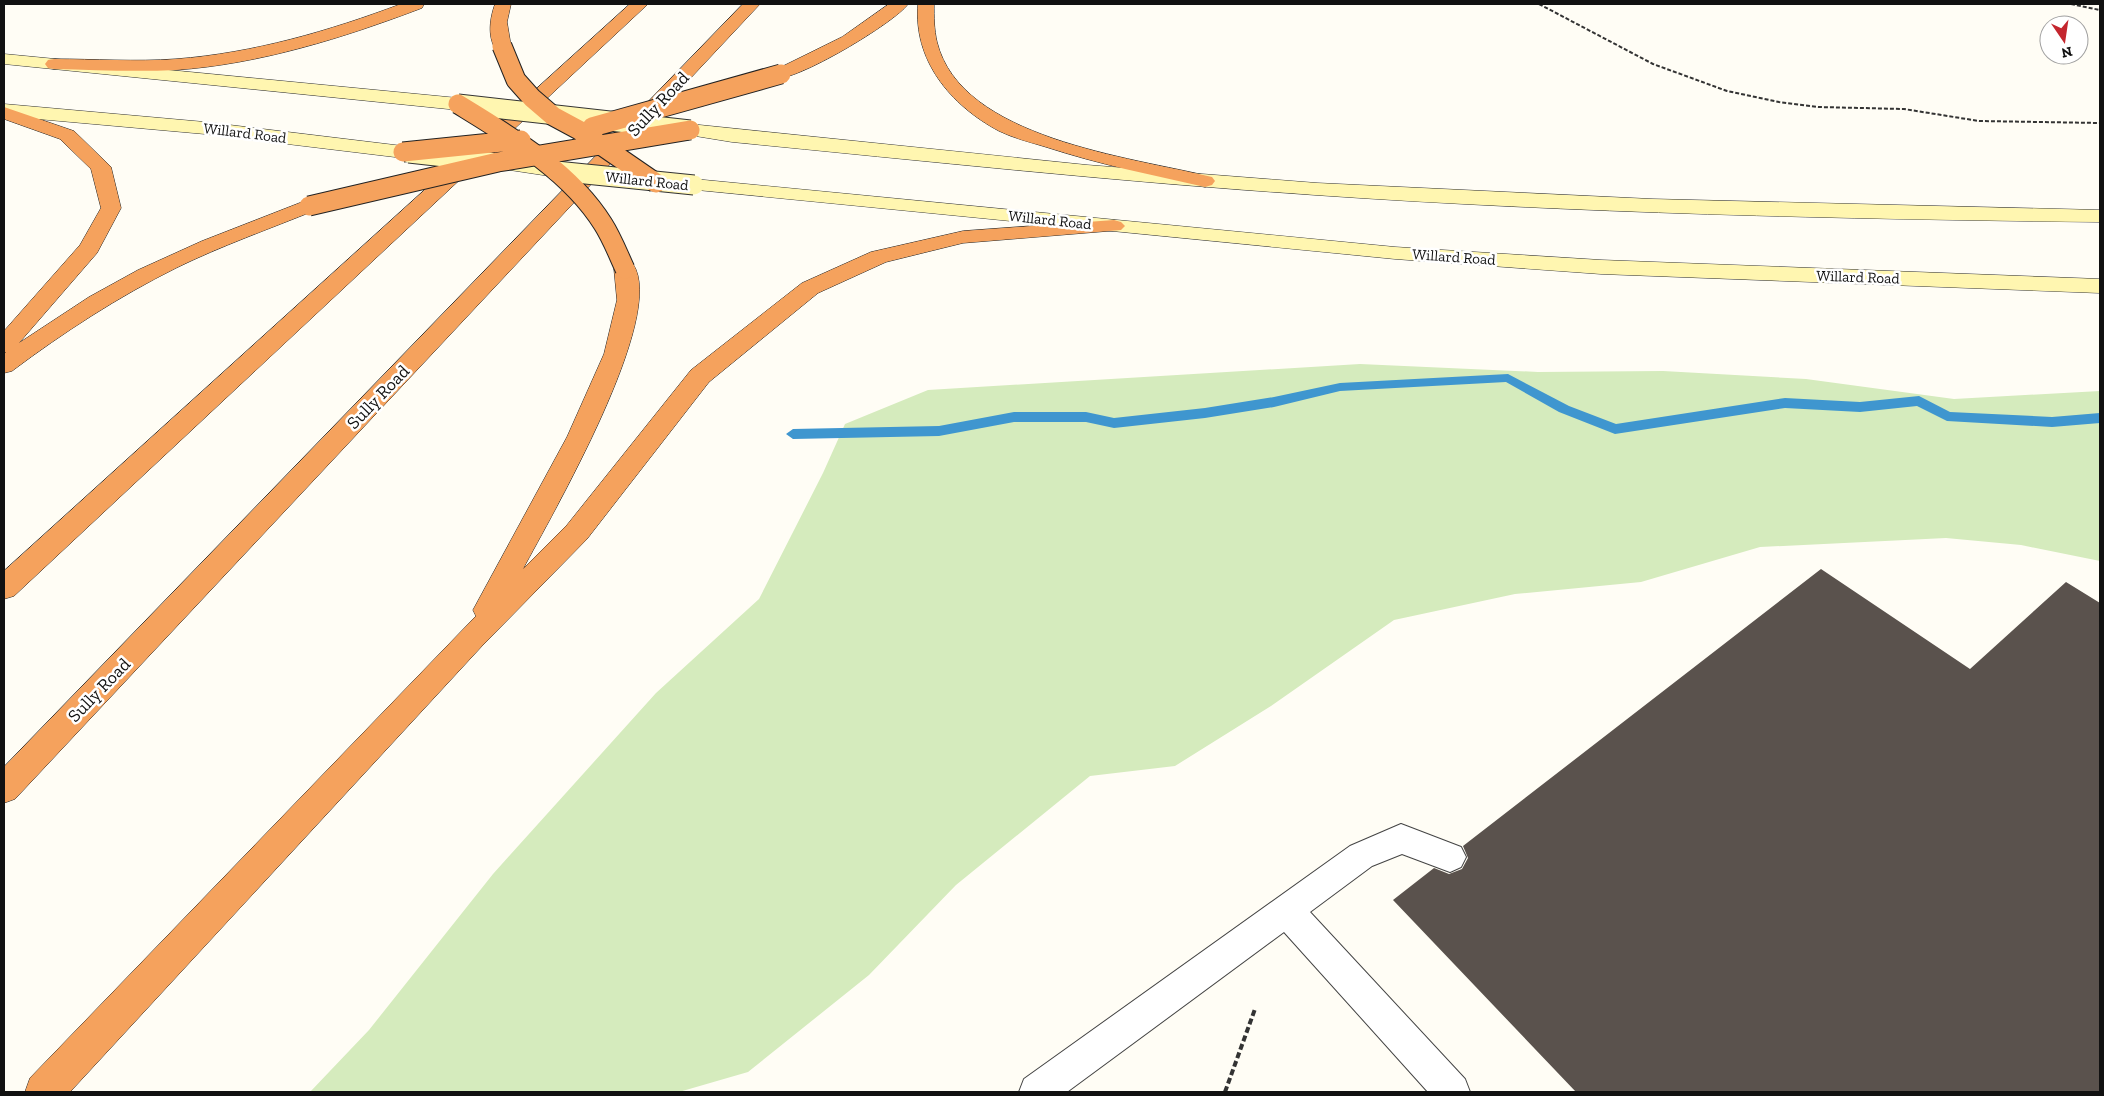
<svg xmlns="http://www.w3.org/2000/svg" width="2104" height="1096" viewBox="0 0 2104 1096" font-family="'Zilla Slab',serif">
	<rect width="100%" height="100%" fill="#fffdf5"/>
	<!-- green -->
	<path fill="#d5ebbd" d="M1360 364 1538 372 1663 371 1806 379 1954 399 2100 391V561L2021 545 1946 538 1760 547 1641 582 1515 594 1394 620 1271 706 1175 766 1090 776 956 885 869 975 748 1072 679 1092H310L369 1030 493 874 656 693 759 599 823 473 845 424 928 390Z"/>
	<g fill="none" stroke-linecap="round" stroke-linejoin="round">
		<!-- stream -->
		<path fill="#3f96cf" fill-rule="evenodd" d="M1508 374 1569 406 1616 424 1785 398 1860 402 1919 396 1950 412 2052 417 2100 413V423L2052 427 1947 421 1917 406 1860 412 1785 408 1615 434 1559 412 1506 382 1340 391 1274 407 1205 418 1114 428 1086 422H1014L939 436 793 439 786 434 793 429 939 426 1014 412H1086L1114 418 1205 408 1274 397 1340 383Z"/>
	</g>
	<!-- building -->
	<path fill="#5a524d" d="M1821 569 1970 669 2066 582 2100 603V1092H1576L1393 900 1434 868 1449 874 1462 869 1468 858 1463 846Z"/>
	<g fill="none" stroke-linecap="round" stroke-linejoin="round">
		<!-- lane casing -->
		<g stroke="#444" stroke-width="2">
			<path id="lane" d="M1401 824 1461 847 1466 857 1461 867 1450 872 1402 854 1372 866 1310 912 1465 1079 1470 1092H1428L1284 932 1067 1092H1019L1024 1079 1350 846Z"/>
		</g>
		<!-- secondary casing -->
		<g stroke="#333" stroke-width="1">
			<path id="secondary" d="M4 54 458 98 465 100 467 104 465 108 458 110 4 64Z
				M4 104 205 122 403 146 410 148 413 152 410 156 403 158 205 134 4 116Z
				M690 124 1087 165 1317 183 1652 199 2100 210V222C1839 219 1576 213 1315 195 1120 182 926 161 732 142L683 134 680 130 683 126Z
				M490 156 556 165 563 167 566 171 563 175 556 177 483 166 480 162 483 158Z
				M694 179 1395 247 1601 260 2100 279V293L1601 274 1395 259 687 189 684 185 687 181Z"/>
		</g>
		<!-- highway casing -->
		<g stroke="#222" stroke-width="1">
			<path id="highway" d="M401 4H424L422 8C343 38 260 64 176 70 135 72 95 70 54 69L48 68 45 64 48 60 54 59C95 59 135 62 176 59 254 53 329 31 401 4Z
				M495 4H511L507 22 511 46 508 50H496C487 36 490 18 495 4Z
				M630 4H648L14 596 4 599V571Z
				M743 4H760L15 799 4 803V767Z
				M889 4H908C896 22 794 83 775 78L772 74 775 70 842 37Z
				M918 4H934C934 17 934 29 937 42 961 139 1131 157 1212 177L1215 181 1212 185 1205 187C1152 175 1098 164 1046 147 1030 142 1013 138 999 131 950 105 913 60 918 4Z
				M4 107 74 131 111 167 121 208 97 253 19 343 89 297 138 270 202 241 302 202 309 200 316 202 319 206 316 210C269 229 221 246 176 268 118 297 64 332 12 371L4 373V354L6 352H4V331L80 245 101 208 91 169 60 139 4 119Z
				M1114 220 1121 222 1125 226 1121 230 963 243 886 262 818 293 709 382 587 539 482 646 70 1092H25L30 1078 476 616 473 610 567 437 604 354 617 300 614 269 617 264 625 262 633 264C668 316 551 516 523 569L567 525 691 370 802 283 871 252 963 231Z"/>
		</g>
		<!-- path-far1 -->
		<path stroke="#333" stroke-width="2" stroke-dasharray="4 2" stroke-linecap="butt" d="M1539 4 1653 64 1727 91 1779 102 1818 107 1904 109 1979 121 2100 123
			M2071 4 2100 10"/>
		<!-- path -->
		<path stroke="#333" stroke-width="4" stroke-dasharray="6 3" stroke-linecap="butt" d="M1225 1092 1255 1009"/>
		<!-- lane -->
		<use href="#lane" fill="#fff" fill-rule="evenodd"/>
		<!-- secondary -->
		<use href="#secondary" fill="#fff6b0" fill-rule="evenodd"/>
		<!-- highway -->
		<use href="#highway" fill="#f5a25d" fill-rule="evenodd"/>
		<!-- secondary-bridge casing -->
		<g stroke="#333" stroke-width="21" stroke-linecap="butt">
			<path id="secondary-bridge" d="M458 104 690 130
				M409 153 490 162
				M556 171 694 185"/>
		</g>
		<!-- highway-bridge casing -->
		<g stroke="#222" stroke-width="21" stroke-linecap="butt">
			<path id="highway-bridge" d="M502 46 516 80 532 98 553 116 579 130 656 183
				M458 104C510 136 570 171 603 224 612 238 618 254 625 269
				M592 127 781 74
				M403 152 521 140
				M309 206 498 162 690 130"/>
		</g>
		<!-- secondary-bridge -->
		<use href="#secondary-bridge" stroke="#fff6b0" stroke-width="19"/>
		<!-- highway-bridge -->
		<use href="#highway-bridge" stroke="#f5a25d" stroke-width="19"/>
	</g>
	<g text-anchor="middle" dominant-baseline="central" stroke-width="5" stroke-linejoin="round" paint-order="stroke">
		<!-- far-street labels -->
		<g font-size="15" fill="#111" stroke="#fff">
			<text transform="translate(245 133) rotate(7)">Willard Road</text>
			<text transform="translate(647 181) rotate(6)">Willard Road</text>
			<text transform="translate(1050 220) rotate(6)">Willard Road</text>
			<text transform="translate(1454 257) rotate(4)">Willard Road</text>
			<text transform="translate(1858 277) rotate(2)">Willard Road</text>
		</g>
		<!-- street labels -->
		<g font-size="18" fill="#111" stroke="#fff">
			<text transform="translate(658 104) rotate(-47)">Sully Road</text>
			<text transform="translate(378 397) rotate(-46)">Sully Road</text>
			<text transform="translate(99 690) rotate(-46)">Sully Road</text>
		</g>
	</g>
	<!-- border -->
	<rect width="2104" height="1096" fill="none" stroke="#111111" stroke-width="10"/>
	<!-- north arrow -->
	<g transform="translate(2064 40) rotate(167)"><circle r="24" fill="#ffffff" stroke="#a0a0a0"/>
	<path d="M0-4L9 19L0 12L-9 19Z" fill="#c4262e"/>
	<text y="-8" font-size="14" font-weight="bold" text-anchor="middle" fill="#111111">N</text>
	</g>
</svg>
